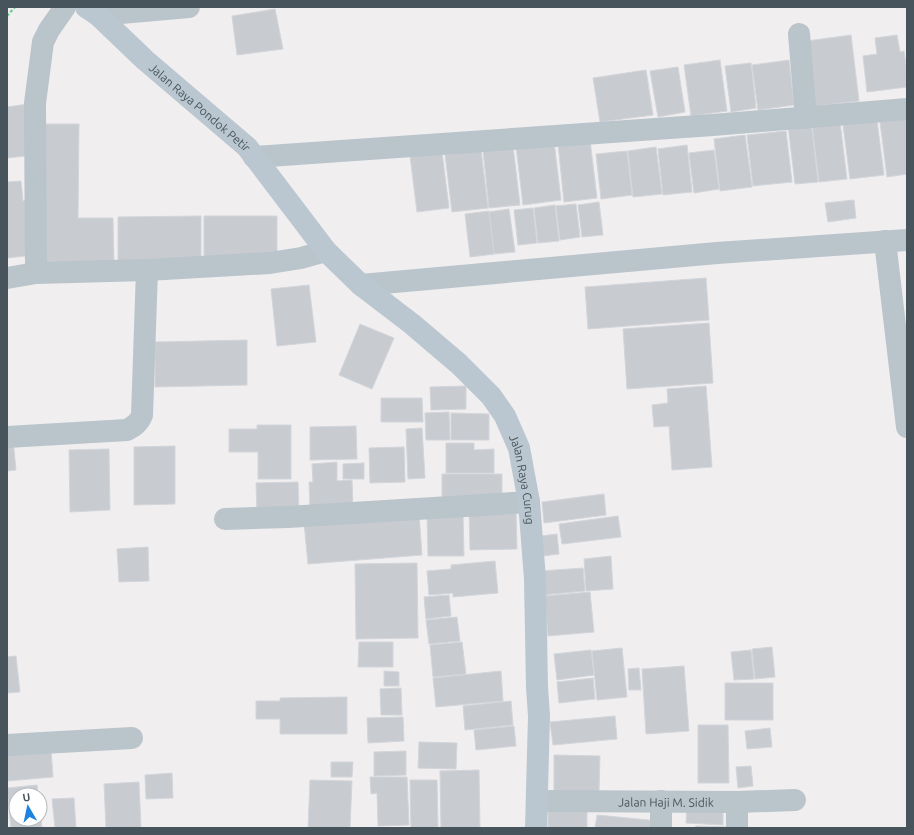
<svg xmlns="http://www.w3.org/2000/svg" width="914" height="835" viewBox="0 0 914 835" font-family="Ubuntu,sans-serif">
	<rect width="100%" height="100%" fill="#f1eeef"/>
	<!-- building -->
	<path fill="#c8ccd1" stroke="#d2d5da" d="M275 9 283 49 237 55 232 16Z
		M851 35 859 101 815 106 807 41Z
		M897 35 900 52 904 51 907 72V87L867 92 863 56 877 54 875 38Z
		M720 60 727 111 691 116 684 65Z
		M789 60 794 105 758 110 752 65Z
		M751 63 756 108 731 112 725 66Z
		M678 67 685 112 658 117 650 71Z
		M646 70 653 115 600 122 593 78Z
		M28 104 34 155 7 158V107Z
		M907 119V174L887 177 880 122Z
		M877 121 884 175 850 179 843 125Z
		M811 122 818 182 795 184 788 125Z
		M840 122 847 179 819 182 812 125Z
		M41 124H79L78 218H113L114 262H39Z
		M786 131 792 182 753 186 747 135Z
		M745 135 752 187 720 191 714 139Z
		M590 140 597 198 564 202 558 144Z
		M554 141 561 200 523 205 516 146Z
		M687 145 692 192 663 195 658 149Z
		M513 146 520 205 489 208 483 150Z
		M656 147 662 194 633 197 628 151Z
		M481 150 488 208 452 212 445 154Z
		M714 150 719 189 694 193 689 153Z
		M627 151 632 195 601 199 596 154Z
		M442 152 449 208 417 212 410 156Z
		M21 181 23 201 29 200 34 255 7 258V182Z
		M854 200 856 218 828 222 825 203Z
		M599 202 603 235 582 237 578 205Z
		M576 204 580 237 560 240 556 206Z
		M555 205 559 241 538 243 534 208Z
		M533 208 537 243 518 245 514 210Z
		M509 209 515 252 494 254 489 212Z
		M489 211 494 254 470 257 465 214Z
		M201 216V260L118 261V217Z
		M204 216H277V257H204Z
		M706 278 709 320 588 329 585 287Z
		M309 285 316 342 277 346 271 289Z
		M709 323 713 383 627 389 623 329Z
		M360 324 394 338 372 389 339 375Z
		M247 340V385L155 387V342Z
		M466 386V409L431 410 430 387Z
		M706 386 712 467 672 470 669 426 654 427 652 405 668 403 667 389Z
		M381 398H422L423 422H381Z
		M449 412 450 440H426L425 413Z
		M451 413 489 414V440H451Z
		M257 425H291V479H258V452H229V429H257Z
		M356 426 357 459 310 460V427Z
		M422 428 425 478 408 479 406 429Z
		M7 439H13L16 470 7 471Z
		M446 443H474V450L494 449V473H446Z
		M175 446V504L134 505V447Z
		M404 447 405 482 370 483 369 448Z
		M109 449 110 510 70 512 69 450Z
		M337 462V481L352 480 353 508 310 510 309 482H313L312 464Z
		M364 463V479H343V464Z
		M442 474H502V497H442Z
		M298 482 299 513 257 515 256 483Z
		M604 494 606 515 544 523 542 502Z
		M516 507 517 549 470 550 469 508Z
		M419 513 422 555 308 564 304 523Z
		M463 513 464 556H428L427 514Z
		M618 516 621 537 562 544 559 524Z
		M557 534 559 554 543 556 541 536Z
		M148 547 149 581 119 582 117 549Z
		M611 556 613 589 586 591 584 559Z
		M495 561 498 593 453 597V593L429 595 427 571 451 569V565Z
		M417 563 418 638 356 639 355 564Z
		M583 568 585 591 542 595 541 571Z
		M590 592 594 632 548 636 545 596Z
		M449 595 451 616 426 619 424 597Z
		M457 617 460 641 429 644 426 620Z
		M359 642H393V667H358Z
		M462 642 466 674 433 677 430 645Z
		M772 647 775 677 755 679 752 649Z
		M622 648 627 697 597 700 592 651Z
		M591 650 594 675 557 680 554 654Z
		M751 650 754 679 734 680 731 652Z
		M16 656 20 692 7 693V657Z
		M684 666 689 731 646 734 642 669Z
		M639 668 641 690H629L628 669Z
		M384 671 399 672V686H384Z
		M501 671 503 701 436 707 433 678Z
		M593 678 595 699 559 703 557 682Z
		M725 683H773V720H725Z
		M401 688 402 715H381L380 689Z
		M347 697V734H280V719H256V701H280V698Z
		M511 701 513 725 465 730 463 706Z
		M615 716 617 739 553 745 550 722Z
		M403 717 404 741 368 743 367 718Z
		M698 725H728L729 783H698Z
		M514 726 516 746 476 750 474 730Z
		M770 728 772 747 747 749 745 731Z
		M419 742 457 743 456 769 418 768Z
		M51 749 53 777 7 781V754Z
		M406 751V775L374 776V752Z
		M554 755 600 756 599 792H554Z
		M331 762H353L352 777H331Z
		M751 766 753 786 738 788 736 767Z
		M479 770 480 828H441L440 771Z
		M172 773 173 798 146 799 145 775Z
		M370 777H407L409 825 378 826 377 793 371 794Z
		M310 780 352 781 350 828H308Z
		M410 780H437L438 828H411Z
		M139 782 141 828H106L104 784Z
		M37 785 38 795H16V819H40V811L42 828H11L7 788Z
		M74 798 76 828H55L52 799Z
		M548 805 587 806V828H548Z
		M687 805 723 806V825L686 823Z
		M597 815 659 821 658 828H595Z
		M696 826 726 827 725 828H695Z"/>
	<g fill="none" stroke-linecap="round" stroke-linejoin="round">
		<!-- path -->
		<path stroke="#76cc99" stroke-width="2.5" stroke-dasharray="3 2" stroke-linecap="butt" d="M7 16 15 7"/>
		<!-- street -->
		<g stroke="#bac4cb" stroke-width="22">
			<path d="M98 15 189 7"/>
			<path d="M799 34 806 118"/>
			<path d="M254 157 713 125 907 109"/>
			<path d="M885 241 907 427"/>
			<path d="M36 273 35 103 43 42 49 30 65 7"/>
			<path d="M7 278 36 273 147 270 270 263 301 258 326 251"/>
			<path d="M361 285 717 253 907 240"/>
			<path d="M7 437 127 430C134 426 139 423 142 415L147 270"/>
			<path d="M225 519 288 517 529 502"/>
			<path d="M7 745 132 738"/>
			<path id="s1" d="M537 801 737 802 795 800"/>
			<path d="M661 801V828"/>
			<path d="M737 802V828"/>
		</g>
		<!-- secondary -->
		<path stroke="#bac7d0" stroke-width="22" id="s2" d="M86 7 98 15 145 60 247 147 326 251 361 285 412 324 459 364 491 396 505 416 519 448 529 502 535 579 537 687 539 716 536 828"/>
	</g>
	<g text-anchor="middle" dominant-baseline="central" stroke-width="3" stroke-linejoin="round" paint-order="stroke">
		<!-- street labels -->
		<g font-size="12" fill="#47545c" stroke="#fff">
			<text stroke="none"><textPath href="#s2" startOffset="152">Jalan Raya Pondok Petir</textPath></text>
			<text stroke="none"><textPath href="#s2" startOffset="655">Jalan Raya Curug</textPath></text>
			<text stroke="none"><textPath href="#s1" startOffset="129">Jalan Haji M. Sidik</textPath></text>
		</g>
	</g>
	<!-- border -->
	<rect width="914" height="835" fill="none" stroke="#47545c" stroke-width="16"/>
	<!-- north arrow -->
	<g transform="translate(28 807) rotate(351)"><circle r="19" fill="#ffffff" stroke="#b5bbbe"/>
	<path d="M0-3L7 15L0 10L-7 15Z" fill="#1c84de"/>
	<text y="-6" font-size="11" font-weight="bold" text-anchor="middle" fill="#47545c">U</text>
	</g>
</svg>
